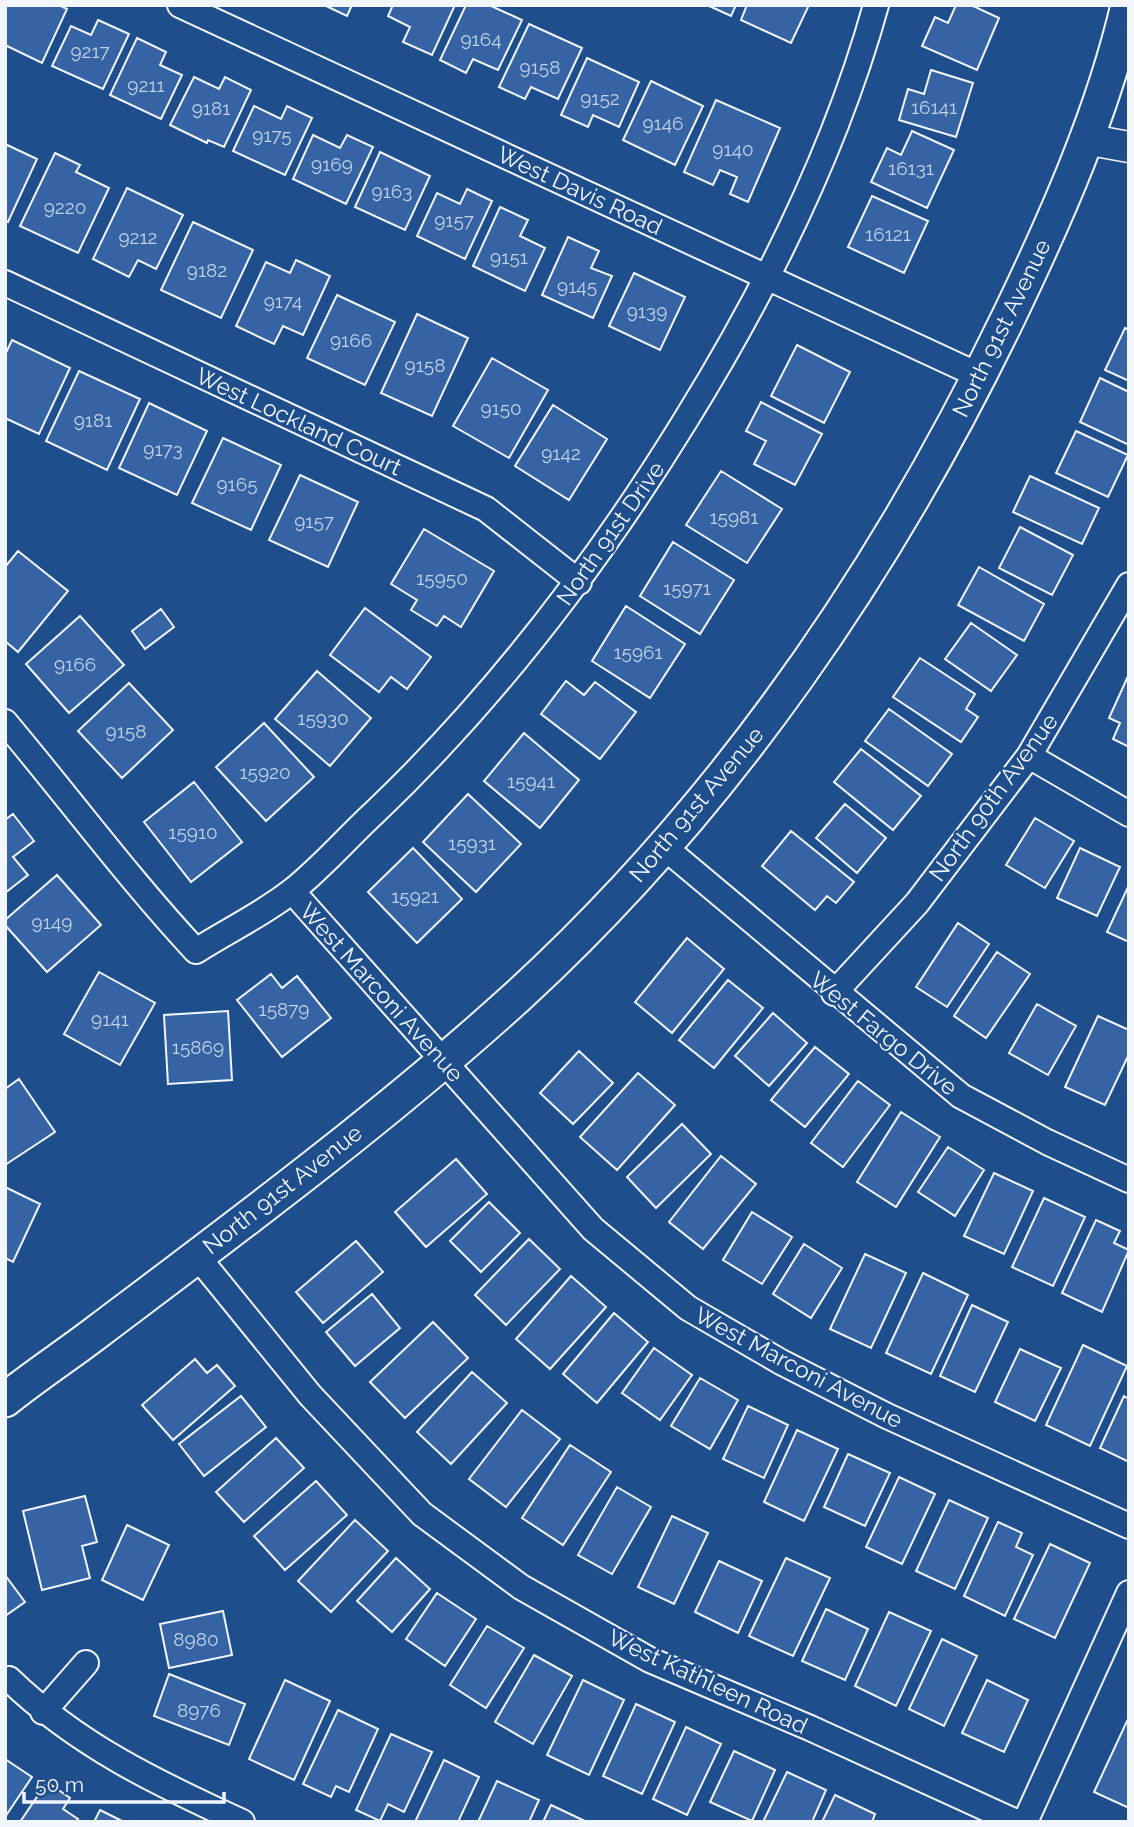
<svg xmlns="http://www.w3.org/2000/svg" width="1134" height="1827" viewBox="0 0 1134 1827" font-family="Raleway,sans-serif">
	<rect width="100%" height="100%" fill="#1f4e8c"/>
	<!-- building -->
	<path fill="#3563a3" stroke="#f2f6ff" stroke-width="2" d="M5 5H59L67 9 42 63 5 45Z
		M324 5H352L347 16Z
		M393 5H455L432 55 403 42 410 27 388 16Z
		M466 5H489L522 20 498 70 473 59 466 73 440 60Z
		M707 5H736L731 16Z
		M747 5H809L791 43 741 20Z
		M956 5H971L999 18 977 70 922 46 935 17 948 23Z
		M98 20 129 34 103 89 52 66 71 26 91 35Z
		M529 24 582 48 558 99 531 87 525 99 499 87Z
		M137 38 166 52 160 65 182 75 161 119 110 95Z
		M587 58 639 82 619 127 593 115 588 127 561 115Z
		M931 70 973 83 956 137 899 120 908 89 924 94Z
		M194 77 219 89 225 77 251 90 224 147 208 140 207 143 170 125Z
		M651 81 703 106 675 165 623 140Z
		M716 100 780 128 748 202 730 194 737 177 720 170 713 185 684 172Z
		M254 106 281 119 287 106 312 118 285 175 233 151Z
		M912 131 954 150 927 208 871 182 887 148 901 155Z
		M313 135 340 148 347 135 373 147 346 204 293 179Z
		M5 144 37 159 8 222 5 221Z
		M380 152 430 176 405 230 355 207Z
		M55 153 80 165 76 172 109 188 78 253 20 226Z
		M127 188 183 215 156 269 138 260 129 277 93 259Z
		M467 189 492 201 465 259 417 236 437 193 460 204Z
		M872 196 928 221 904 273 848 247Z
		M500 207 528 220 520 236 545 248 525 291 473 266Z
		M193 222 253 250 221 318 161 290Z
		M568 237 599 251 591 268 612 276 593 318 542 295Z
		M296 260 330 276 303 335 283 326 274 344 236 326 266 262 290 273Z
		M634 273 685 297 660 350 609 326Z
		M337 295 395 322 365 385 307 358Z
		M417 314 468 338 432 416 381 393Z
		M1125 328 1129 330V381L1105 370Z
		M12 340 70 368 39 434 5 418V355Z
		M797 345 850 372 824 423 771 396Z
		M492 358 548 390 509 458 453 426Z
		M79 371 140 399 107 470 46 441Z
		M1100 378 1129 392V445L1080 422Z
		M761 402 822 434 795 485 754 464 766 441 746 431Z
		M149 403 207 431 177 495 119 468Z
		M553 405 607 439 569 500 515 466Z
		M1076 431 1128 455 1108 497 1056 473Z
		M223 438 281 465 251 530 192 503Z
		M721 471 782 509 747 563 686 525Z
		M300 475 358 502 328 567 269 540Z
		M1030 476 1099 508 1082 544 1013 512Z
		M1020 527 1073 555 1052 595 999 568Z
		M424 529 494 571 461 627 444 616 437 626 411 610 417 600 391 584Z
		M673 542 734 580 700 634 640 596Z
		M18 551 68 591 18 652 5 641V567Z
		M979 567 1044 604 1024 641 958 605Z
		M626 606 685 644 650 698 592 661Z
		M365 608 431 657 407 689 391 677 379 692 330 655Z
		M161 609 174 627 145 649 132 631Z
		M80 616 124 665 69 713 26 664Z
		M971 623 1017 655 991 691 945 659Z
		M920 658 975 694 966 709 978 717 961 742 893 697Z
		M317 671 371 718 330 766 275 719Z
		M1129 674V747L1113 739 1120 723 1109 718Z
		M566 681 584 695 595 682 636 712 600 759 541 714Z
		M129 683 173 730 122 778 78 731Z
		M889 709 952 754 928 786 865 741Z
		M264 723 314 777 266 821 216 767Z
		M524 733 579 780 540 828 484 781Z
		M861 749 921 796 893 830 834 782Z
		M194 782 242 842 191 882 144 822Z
		M468 794 521 844 476 892 423 842Z
		M845 804 886 838 857 873 816 838Z
		M13 814 34 841 13 857 28 875 5 893V820Z
		M1035 818 1074 841 1045 888 1006 865Z
		M791 831 854 882 836 903 827 896 815 910 762 866Z
		M413 848 462 899 417 943 368 892Z
		M1080 848 1120 867 1097 916 1057 898Z
		M57 875 101 925 47 972 5 925V920Z
		M1129 885V942L1107 932Z
		M958 923 989 944 947 1007 916 987Z
		M687 938 724 969 672 1033 635 1002Z
		M997 952 1030 974 986 1038 954 1016Z
		M99 972 155 1003 120 1065 64 1034Z
		M271 974 282 988 297 976 331 1018 282 1057 237 1000Z
		M728 980 763 1008 714 1068 679 1040Z
		M1037 1004 1076 1026 1048 1075 1009 1053Z
		M228 1011 232 1080 168 1084 164 1015Z
		M773 1013 807 1043 769 1086 735 1056Z
		M1098 1016 1129 1030V1054L1105 1105 1065 1087Z
		M815 1047 849 1074 805 1127 771 1100Z
		M579 1051 613 1083 573 1124 540 1093Z
		M638 1073 675 1105 617 1170 580 1137Z
		M19 1079 55 1132 5 1165V1089Z
		M858 1081 890 1105 843 1167 811 1143Z
		M901 1112 940 1137 896 1207 857 1182Z
		M682 1124 711 1154 656 1208 627 1177Z
		M948 1147 984 1170 955 1216 918 1192Z
		M721 1156 756 1184 703 1249 669 1222Z
		M456 1159 487 1194 426 1247 395 1212Z
		M994 1173 1033 1191 1004 1254 964 1236Z
		M5 1187 40 1204 13 1262 5 1258Z
		M1044 1198 1085 1217 1053 1286 1012 1267Z
		M489 1202 520 1233 481 1272 450 1241Z
		M752 1212 792 1237 762 1284 723 1260Z
		M1096 1220 1120 1231 1114 1243 1129 1250 1102 1312 1062 1293Z
		M529 1239 560 1269 506 1325 475 1295Z
		M356 1241 383 1272 323 1323 296 1292Z
		M804 1244 842 1268 811 1318 773 1294Z
		M865 1254 906 1273 871 1348 830 1329Z
		M923 1273 968 1295 931 1374 886 1353Z
		M571 1276 606 1307 550 1369 516 1339Z
		M372 1294 400 1328 355 1366 326 1332Z
		M972 1305 1008 1322 975 1392 940 1376Z
		M614 1313 648 1342 597 1403 563 1374Z
		M433 1322 468 1358 405 1418 370 1382Z
		M1083 1345 1127 1366 1090 1446 1046 1425Z
		M654 1348 692 1375 660 1420 622 1393Z
		M1020 1349 1061 1368 1035 1421 995 1402Z
		M195 1359 207 1373 217 1365 235 1386 173 1440 142 1405Z
		M472 1372 507 1403 451 1464 417 1432Z
		M700 1378 738 1400 710 1449 671 1426Z
		M241 1396 266 1427 204 1476 179 1444Z
		M1124 1396 1129 1399V1462L1100 1448Z
		M748 1406 788 1425 764 1478 723 1459Z
		M522 1410 560 1439 506 1507 469 1479Z
		M797 1430 838 1449 804 1521 764 1502Z
		M276 1438 304 1468 244 1522 216 1492Z
		M570 1445 611 1472 563 1545 522 1518Z
		M848 1454 890 1473 865 1526 824 1507Z
		M899 1477 935 1494 902 1564 866 1547Z
		M316 1481 347 1515 285 1570 254 1536Z
		M617 1487 651 1507 612 1574 578 1555Z
		M85 1496 97 1542 82 1546 90 1578 42 1590 23 1511Z
		M949 1500 988 1518 955 1589 916 1571Z
		M672 1516 708 1533 674 1604 638 1587Z
		M355 1520 388 1551 331 1612 298 1581Z
		M998 1522 1022 1533 1016 1547 1033 1555 1005 1616 964 1596Z
		M127 1525 169 1545 143 1600 102 1580Z
		M1050 1544 1090 1563 1055 1638 1014 1619Z
		M396 1558 430 1589 392 1632 357 1601Z
		M786 1558 830 1578 793 1656 749 1636Z
		M719 1561 762 1581 738 1633 695 1612Z
		M5 1575 25 1602 5 1616Z
		M437 1593 476 1619 445 1666 406 1639Z
		M826 1609 868 1629 845 1680 802 1661Z
		M223 1611 232 1655 169 1668 160 1624Z
		M889 1612 931 1631 896 1706 855 1686Z
		M487 1626 524 1648 486 1708 450 1685Z
		M942 1639 977 1656 944 1726 909 1709Z
		M534 1655 572 1676 533 1744 495 1722Z
		M169 1674 245 1704 229 1745 154 1716Z
		M285 1680 330 1701 294 1780 249 1759Z
		M583 1680 624 1700 589 1775 547 1755Z
		M987 1680 1028 1700 1004 1752 962 1733Z
		M636 1704 675 1722 642 1794 603 1776Z
		M338 1710 378 1729 349 1792 336 1786 331 1797 303 1784Z
		M1127 1721 1129 1722V1808L1094 1792Z
		M686 1727 721 1744 687 1815 653 1799Z
		M391 1734 432 1752 404 1812 388 1804 380 1821 356 1810Z
		M734 1751 775 1770 752 1821 710 1802Z
		M5 1759 32 1777 5 1817Z
		M444 1760 479 1777 458 1822H415Z
		M787 1772 826 1790 812 1822H763Z
		M497 1781 539 1800 529 1822H478Z
		M47 1782 70 1798 63 1809 78 1819 76 1822H20Z
		M835 1795 875 1814 872 1822H822Z
		M551 1805 587 1822H543Z
		M100 1810 124 1822H94Z"/>
	<g fill="none" stroke-linecap="round" stroke-linejoin="round">
		<!-- minor casing -->
		<g stroke="#f2f6ff" stroke-width="28">
			<path id="minor" d="M180 5 980 376
				M5 283 486 509 579 582
				M5 722C69 798 128 878 196 951 227 931 263 914 292 891 321 868 347 838 374 813 496 697 597 564 685 421 765 292 835 153 876 5
				M1029 756 1129 814
				M664 847 961 1096 1047 1142 1129 1180
				M292 891 593 1229 688 1308 781 1362 887 1416 1129 1526
				M834 993 917 903 1029 756 1129 585
				M197 1256 310 1395 422 1514 521 1587 650 1660 810 1728 1016 1822
				M5 1682 9 1679C77 1745 157 1783 242 1822
				M43 1712 86 1663
				M1025 1822 1129 1593"/>
		</g>
		<!-- tertiary casing -->
		<g stroke="#f2f6ff" stroke-width="33">
			<path id="tertiary" d="M1085 139 1129 147"/>
		</g>
		<!-- secondary casing -->
		<g stroke="#f2f6ff" stroke-width="37">
			<path id="secondary" d="M5 1400C36 1375 70 1353 101 1329 243 1222 387 1115 518 996 726 805 888 568 1010 314 1057 216 1103 112 1128 5"/>
		</g>
		<!-- minor -->
		<use href="#minor" stroke="#1f4e8c" stroke-width="24"/>
		<!-- tertiary -->
		<use href="#tertiary" stroke="#1f4e8c" stroke-width="30"/>
		<!-- secondary -->
		<use href="#secondary" stroke="#1f4e8c" stroke-width="33"/>
	</g>
	<g text-anchor="middle" dominant-baseline="central" stroke-width="5" stroke-linejoin="round" paint-order="stroke">
		<!-- number labels -->
		<g font-size="19" fill="#c3d1e8">
			<text x="481" y="39">9164</text>
			<text x="90" y="51">9217</text>
			<text x="540" y="67">9158</text>
			<text x="146" y="85">9211</text>
			<text x="600" y="98">9152</text>
			<text x="934" y="107">16141</text>
			<text x="211" y="108">9181</text>
			<text x="663" y="123">9146</text>
			<text x="272" y="135">9175</text>
			<text x="733" y="149">9140</text>
			<text x="332" y="164">9169</text>
			<text x="911" y="168">16131</text>
			<text x="392" y="191">9163</text>
			<text x="65" y="207">9220</text>
			<text x="454" y="220">9157</text>
			<text x="888" y="234">16121</text>
			<text x="138" y="237">9212</text>
			<text x="509" y="257">9151</text>
			<text x="207" y="270">9182</text>
			<text x="577" y="286">9145</text>
			<text x="283" y="301">9174</text>
			<text x="647" y="311">9139</text>
			<text x="351" y="340">9166</text>
			<text x="425" y="365">9158</text>
			<text x="501" y="408">9150</text>
			<text x="93" y="420">9181</text>
			<text x="163" y="449">9173</text>
			<text x="561" y="453">9142</text>
			<text x="237" y="484">9165</text>
			<text x="734" y="517">15981</text>
			<text x="314" y="521">9157</text>
			<text x="442" y="578">15950</text>
			<text x="687" y="588">15971</text>
			<text x="638" y="652">15961</text>
			<text x="75" y="664">9166</text>
			<text x="323" y="718">15930</text>
			<text x="126" y="731">9158</text>
			<text x="265" y="772">15920</text>
			<text x="531" y="781">15941</text>
			<text x="193" y="832">15910</text>
			<text x="472" y="843">15931</text>
			<text x="415" y="896">15921</text>
			<text x="52" y="922">9149</text>
			<text x="284" y="1009">15879</text>
			<text x="110" y="1019">9141</text>
			<text x="198" y="1047">15869</text>
			<text x="196" y="1639">8980</text>
			<text x="199" y="1710">8976</text>
		</g>
		<!-- street labels -->
		<g font-size="23" fill="#f2f6ff" stroke="#1f4e8c">
			<text transform="translate(580 190) rotate(25)">West Davis Road</text>
			<text transform="translate(1001 328) rotate(-64)">North 91st Avenue</text>
			<text transform="translate(299 421) rotate(25)">West Lockland Court</text>
			<text transform="translate(610 533) rotate(-55)">North 91st Drive</text>
			<text transform="translate(993 797) rotate(-54)">North 90th Avenue</text>
			<text transform="translate(696 804) rotate(-50)">North 91st Avenue</text>
			<text transform="translate(382 992) rotate(48)">West Marconi Avenue</text>
			<text transform="translate(884 1033) rotate(39)">West Fargo Drive</text>
			<text transform="translate(282 1189) rotate(-38)">North 91st Avenue</text>
			<text transform="translate(799 1367) rotate(28)">West Marconi Avenue</text>
			<text transform="translate(708 1681) rotate(25)">West Kathleen Road</text>
		</g>
	</g>
	<!-- border -->
	<rect width="1134" height="1827" fill="none" stroke="#f2f6ff" stroke-width="14"/>
	<!-- scale -->
	<path d="M24 1792v10h200v-10" fill="none" stroke="#f2f6ff" stroke-width="3.5"/>
	<text x="35" y="1792" font-size="21" fill="#f2f6ff" stroke="#1f4e8c" stroke-width="5" paint-order="stroke">50 m</text>
</svg>
